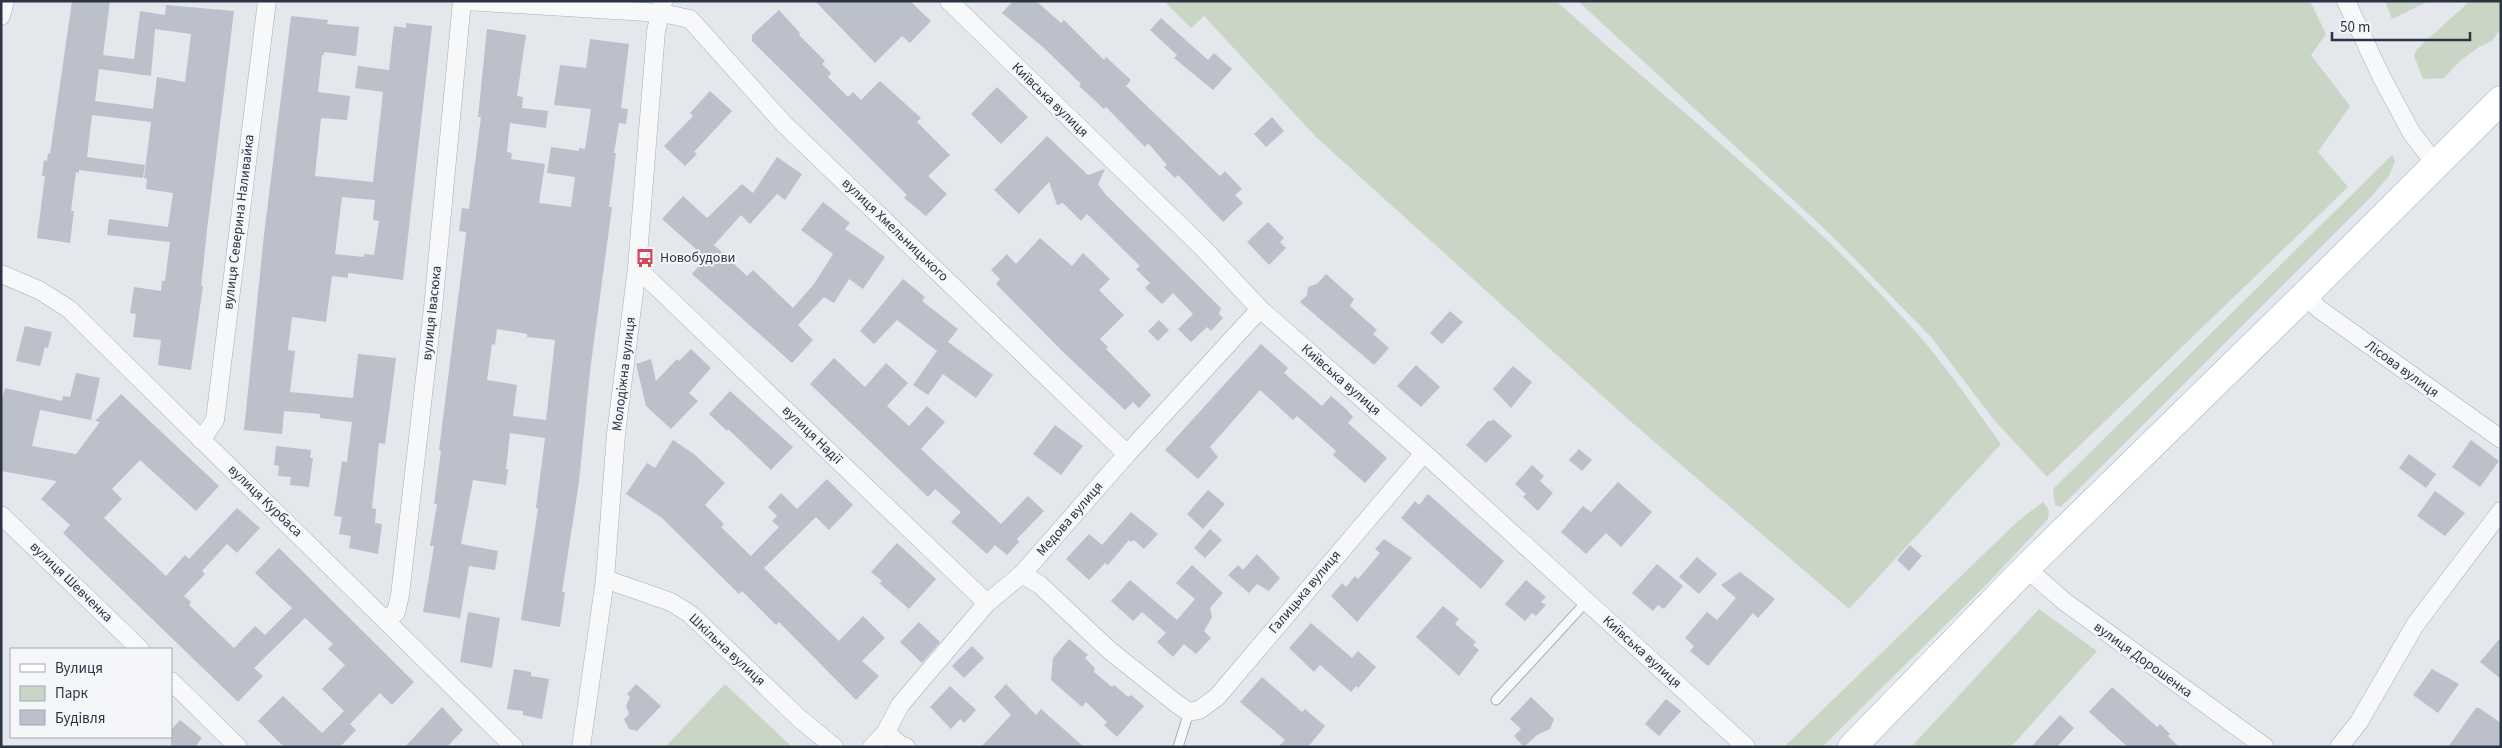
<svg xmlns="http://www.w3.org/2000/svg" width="2502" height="748" viewBox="0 0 2502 748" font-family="'Source Sans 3',sans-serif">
	<rect width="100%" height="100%" fill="#e4e7ec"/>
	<!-- green -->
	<path fill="#c9d6c5" d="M1164 1H1556C1669 102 1789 196 1893 307 1934 349 1967 397 2001 444L1849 609 1621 413 1316 137 1204 16 1191 28Z
		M1578 1H2310L2326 34 2311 55 2350 106 2318 152 2348 187 2047 477 1994 420 1931 337 1830 234Z
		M2385 1H2429L2392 19Z
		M2470 1H2501V28L2492 41 2479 47 2461 60 2444 78 2423 79 2414 56 2417 49Z
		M2392 155 2395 161 2389 176 2370 198 2068 500 2060 507 2055 505 2053 489Z
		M2043 502 2049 510 2048 519 1988 583 1822 747H1784L2018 521Z
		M2039 609 2097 651 2011 747H1911Z
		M725 684 792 747H665Z"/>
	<!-- building -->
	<path fill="#bbc0ca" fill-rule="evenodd" d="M72 1H110L103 55 134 59 140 11 165 15 166 5 234 11 207 230 201 286H203L191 370 158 365 161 340 133 337 136 314 130 313 134 287 161 291 162 281H165L170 242 107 235 109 219 168 227 173 193 146 189 147 179 144 178 151 122 92 115 87 157 145 165 143 178 79 170V173L76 172 71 211H74L70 243 37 238 45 176H42L44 160 47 161 48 153 50 154ZM155 29 191 34 185 82 157 77 153 109 95 101 99 69 151 76Z
		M815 1H910L931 21 910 43 902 36 875 63Z
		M1013 1H1036L1061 23 1064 20 1104 60 1106 57 1131 80 1126 86 1220 176 1225 171 1242 189 1235 195 1243 203 1223 222 1178 175 1175 178 1164 167 1167 165 1148 143 1145 147 1106 107 1104 109 1079 86 1081 84 1044 48 1002 13Z
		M779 10 800 33 799 35 825 61 822 64 831 73 828 77 848 97 853 92 861 100 880 81 921 118 917 122 950 155 928 176 947 194 926 216 904 198 907 195 752 41V35Z
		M291 16 328 20 327 24 359 27 356 56 324 52V55H322L318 92 350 96 347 120 321 118 315 176 373 182 383 92 355 88 358 66 389 70 394 26 406 28V23L432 26 403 280 348 273V278L332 276 326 322 292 317 288 350 295 351 290 392 353 398 358 354 396 358 385 444 379 443 372 508 376 509 375 523 382 524 378 554 349 548 351 536 339 534 342 517 334 516 342 461 347 462 352 422 320 418V414L284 411 282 434 244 430 264 235ZM342 197 375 200 373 220 379 221 374 255 364 254V257L335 254Z
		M1161 18 1208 60 1214 53 1232 69 1213 90 1174 58 1177 55 1150 30Z
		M487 29 526 35 517 96 523 97 522 108 548 111 546 128 510 123 507 152 512 153 511 159 545 164 539 203 571 207 575 177 547 173 551 147 579 151V148L585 149 591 109 554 105 560 65 586 68 590 39 629 44 621 108 628 109 626 124 619 123 614 153H616L609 207H612L590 371 579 482 562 592H565L560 627 521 620 538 509 536 508 545 438 510 433 506 469H508L506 485 473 480 461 544 498 551 495 570 469 566 460 618 423 612 434 546H430L437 504H434L441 451 439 450 466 235V232L459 231 462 208 469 209 481 117H478ZM497 329 527 334V337L555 340 546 420 513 416 517 385 487 380 492 344 495 345Z
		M997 87 1028 117 1001 144 971 114Z
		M710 91 732 111 694 152 697 154 685 166 664 146 693 116 690 113Z
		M1272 117 1284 131 1266 147 1254 134Z
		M1047 136 1088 175 1105 169 1098 184 1106 195 1221 308 1219 314 1223 318 1211 331 1207 327 1191 342 1178 329 1193 314 1173 293 1162 304 1145 288 1150 283 1136 269 1140 266 1087 214 1081 221 1063 203 1057 205 1049 182 1019 214 994 190Z
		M777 157 802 174 785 200 777 194 750 224 741 215 714 245 747 276 753 270 793 308 814 284 833 254 801 230 823 202 850 223 845 229 885 257 863 289 849 279 834 303 824 297 798 325 813 340 792 363 692 274 706 258 662 219 683 196 707 218 742 184 753 193Z
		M1268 222 1284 238 1280 242 1286 248 1269 265 1247 242Z
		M1040 238 1072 266 1083 253 1110 279 1099 290 1124 315 1100 339 1108 347 1106 349 1151 395 1139 408 1133 402 1125 410 1063 352 996 284 1000 279 991 270 1007 254 1016 264Z
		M1326 274 1354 299 1350 306 1377 330 1373 334 1389 348 1374 365 1300 302 1307 295 1308 287 1317 284Z
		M903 279 925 297 922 301 958 329 948 342 993 375 976 398 943 374 928 395 913 385 937 351 897 320 874 344 860 331Z
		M1450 311 1463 322 1442 344 1430 333Z
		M1159 320 1169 330 1158 341 1148 331Z
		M25 326 52 332 48 348 45 347 40 366 16 361Z
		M1261 344 1288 368 1284 373 1322 406 1331 396 1346 409 1353 417 1348 423 1387 458 1365 483 1333 455 1336 451 1297 416 1293 420 1260 390 1210 447 1218 457 1198 479 1165 450Z
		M691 349 711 368 689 393 698 401 671 429 646 406 636 364 651 359 656 381 677 359 679 361Z
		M834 358 865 387 886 363 908 383 887 406 909 426 927 406 945 422 921 449 1001 524 1028 496 1044 511 1017 539 1019 542 1007 555 995 545 987 554 951 522 961 512 935 489 928 497 810 384Z
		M1416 365 1440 387 1421 407 1397 386Z
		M1513 366 1532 382 1511 408 1493 389Z
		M76 373 100 378 91 420 40 410 32 446 76 454 100 422 95 421 121 394 219 486 196 511 140 460 112 489 122 499 104 518 166 576 185 555 189 559 237 508 260 528 237 553 227 544 202 571 205 574 184 596 191 602 189 605 234 648 255 626 265 635 292 608 255 573 279 548 414 682 392 705 380 693 350 724 356 730 340 747H284L258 721 283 696 322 733 344 711 322 689 345 665 328 649 333 644 305 618 254 668 263 676 238 702 63 533 70 525 41 499 57 481 1 471V404L5 388 62 401 63 396 70 397Z
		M730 391 793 447 771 470 728 429 727 431 709 414Z
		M1493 419 1512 436 1486 463 1466 445 1489 420 1491 422Z
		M1055 425 1083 446 1061 475 1033 454Z
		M673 440 694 454 725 483 705 505 724 524 721 527 751 556 779 527 772 521 777 516 768 507 781 493 797 509 827 479 853 505 829 530 816 517 764 568 839 641 863 616 885 638 862 661 879 676 856 700 779 622 776 625 742 591 739 594 662 518 626 494 647 463 655 468Z
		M2471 440 2499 461 2480 487 2452 467Z
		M276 446 311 450 310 458H313L309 487 290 485 291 477 278 476 279 466 274 465Z
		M1579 449 1592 460 1582 471 1569 460Z
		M2409 454 2436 474 2426 488 2399 468Z
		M1532 465 1544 476 1540 481 1553 493 1538 511 1523 497 1526 494 1515 484Z
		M1618 482 1652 512 1621 547 1606 533 1586 554 1561 532 1583 506 1591 512Z
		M1208 490 1225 504 1203 529 1187 514Z
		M2435 491 2465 513 2445 536 2417 516Z
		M1428 494 1504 561 1481 589 1401 518 1415 501 1419 505Z
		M1131 512 1158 534 1144 549 1134 540 1131 542 1129 540 1108 565 1105 563 1089 580 1066 559 1089 534 1102 545Z
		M1210 529 1222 540 1205 558 1194 548Z
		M1384 539 1412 558 1357 622 1331 596 1342 583 1346 587 1355 576 1358 579 1380 553 1375 549Z
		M897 543 936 579 909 609 879 583 882 581 871 572Z
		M1910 545 1922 556 1909 571 1897 560Z
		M1257 554 1280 578 1269 591 1257 584 1249 593 1228 575 1238 565 1243 570Z
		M1697 557 1717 574 1699 594 1679 577Z
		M1657 564 1683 586 1664 609 1658 605 1653 611 1632 593Z
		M1192 565 1223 593 1210 608 1212 617 1204 631 1211 638 1196 654 1184 644 1173 657 1157 642 1166 633 1142 612 1133 621 1111 601 1130 580 1177 620 1195 599 1176 583Z
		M1740 572 1775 599 1758 618 1753 613 1708 666 1690 651 1694 646 1685 638 1707 612 1717 620 1736 598 1721 585Z
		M1526 580 1546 597 1541 602 1546 605 1536 616 1532 613 1525 621 1505 604Z
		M1443 606 1459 619 1455 624 1476 642 1473 645 1479 650 1459 676 1416 637Z
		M468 612 500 618 492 668 460 662Z
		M919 622 940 642 922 663 900 642Z
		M1311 623 1352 658 1358 651 1376 667 1358 688 1356 686 1351 692 1320 665 1314 672 1289 648Z
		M2501 637V679L2480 662Z
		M1069 639 1088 655 1085 658 1095 668 1094 672 1112 687 1114 685 1128 697 1131 695 1144 706 1117 737 1104 725 1107 722 1086 702 1082 707 1051 680 1053 658Z
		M972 646 984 658 964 678 952 666Z
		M514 669 531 672V676L549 679 542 719 523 715V711L507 709Z
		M2432 669 2459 684 2438 713 2413 695Z
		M1262 677 1302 712 1305 709 1325 726 1308 747H1278L1285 740 1240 702Z
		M636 684 661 706 637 731 629 729 624 719 629 714 626 706 630 697 627 694Z
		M1006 684 1036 715 1041 709 1084 747H981L1011 715 994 697Z
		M950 686 976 710 964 723 960 719 951 729 930 707Z
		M2112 687 2157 727 2160 724 2170 734 2168 736 2179 747H2128L2111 732 2089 712Z
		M1531 697 1554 719 1550 729 1537 735 1524 747 1514 736 1521 729 1510 719Z
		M1666 699 1681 711 1659 736 1645 724Z
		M442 707 463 730 447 747H405Z
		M2476 708H2479L2501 723V747H2448Z
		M2060 715 2074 728 2057 747H2031Z
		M180 720 202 738 195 747H171V730Z"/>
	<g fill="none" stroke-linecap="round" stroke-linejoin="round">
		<!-- service casing -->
		<g stroke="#a9aeb7" stroke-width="11">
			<path id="service" d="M1496 700 1587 601
				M1178 747 1189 712"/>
		</g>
		<!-- minor casing -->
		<g stroke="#a9aeb7" stroke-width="19">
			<path id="minor" d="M466 1 662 13 690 19 784 124 1127 454
				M949 1 1201 246 1260 309 1424 453 1746 747
				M2346 1 2381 76 2411 132 2436 165
				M1 16 5 1
				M637 268 987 603
				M1 274 39 290 69 309 514 747
				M2305 295 2319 309 2501 439
				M201 440 215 420 267 1
				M1 515 140 649
				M2026 568 2065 602 2265 747
				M1022 574 1040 585 1109 650 1177 704 1189 712 1199 710 1217 697 1424 453
				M605 579 671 602 690 614 800 719 834 747
				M386 621 396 612 400 595 433 308 462 1
				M171 681 238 747
				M886 732 900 745 906 747
				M581 747 605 579 616 434 637 268 656 31 663 2
				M872 747 886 732 900 705 987 603 1022 574 1127 454 1260 309
				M2339 747 2359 722 2415 625 2501 511"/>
		</g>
		<!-- primary casing -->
		<g stroke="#a3abb8" stroke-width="29">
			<path id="primary" d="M1852 747 2026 568 2305 295 2501 100"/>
		</g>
		<!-- service -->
		<use href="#service" stroke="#f7f8fa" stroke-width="9"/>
		<!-- minor -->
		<use href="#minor" stroke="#f7f8fa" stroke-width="18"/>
		<!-- primary -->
		<use href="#primary" stroke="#fff" stroke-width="28"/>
	</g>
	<!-- icons -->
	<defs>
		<g id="bus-bare" transform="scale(1.5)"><path d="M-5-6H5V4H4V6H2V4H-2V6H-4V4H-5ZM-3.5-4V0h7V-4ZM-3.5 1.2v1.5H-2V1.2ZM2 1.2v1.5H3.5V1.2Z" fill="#d1495b" stroke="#f4f6f9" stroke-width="2.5" paint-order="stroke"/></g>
	</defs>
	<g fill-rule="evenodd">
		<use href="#bus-bare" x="645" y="258"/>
	</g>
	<g text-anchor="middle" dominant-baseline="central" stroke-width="4" stroke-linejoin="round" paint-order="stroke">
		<!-- street labels -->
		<g font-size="14" fill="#2b3445" stroke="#f4f6f9">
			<text transform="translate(1050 100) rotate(44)">Київська вулиця</text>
			<text transform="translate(239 222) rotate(-83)">вулиця Северина Наливайка</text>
			<text transform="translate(895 230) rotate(44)">вулиця Хмельницького</text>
			<text transform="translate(432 313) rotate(-84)">вулиця Івасюка</text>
			<text transform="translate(2402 369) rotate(36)">Лісова вулиця</text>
			<text transform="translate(624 374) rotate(-83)">Молодіжна вулиця</text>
			<text transform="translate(1341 380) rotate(41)">Київська вулиця</text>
			<text transform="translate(812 435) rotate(44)">вулиця Надії</text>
			<text transform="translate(265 501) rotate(44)">вулиця Курбаса</text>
			<text transform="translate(1070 519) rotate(-49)">Медова вулиця</text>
			<text transform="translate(71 582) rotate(44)">вулиця Шевченка</text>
			<text transform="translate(1305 592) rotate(-50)">Галицька вулиця</text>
			<text transform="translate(727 650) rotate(43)">Шкільна вулиця</text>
			<text transform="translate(1642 652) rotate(42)">Київська вулиця</text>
			<text transform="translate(2143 660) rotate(36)">вулиця Дорошенка</text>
		</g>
		<!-- poi labels -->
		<g font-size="14" fill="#2b3445" stroke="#f4f6f9" text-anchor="start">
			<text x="660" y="258">Новобудови</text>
		</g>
	</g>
	<!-- border -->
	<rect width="2502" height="748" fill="none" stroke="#2b3445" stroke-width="5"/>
	<!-- legend -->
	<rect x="10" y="648" width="162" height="90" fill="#f4f6f9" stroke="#a4a8b1"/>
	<rect x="20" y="664" width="25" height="8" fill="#ffffff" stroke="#a4a8b1"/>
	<text x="55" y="673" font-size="15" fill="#2b3445">Вулиця</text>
	<rect x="20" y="686" width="25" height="15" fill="#c9d6c5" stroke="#a4a8b1"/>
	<text x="55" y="698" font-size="15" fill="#2b3445">Парк</text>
	<rect x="20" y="710" width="25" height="15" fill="#bbc0ca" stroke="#a4a8b1"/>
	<text x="55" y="723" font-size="15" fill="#2b3445">Будівля</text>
	<!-- scale -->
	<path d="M2332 32v8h138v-8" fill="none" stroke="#2b3445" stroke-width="2.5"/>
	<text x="2340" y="32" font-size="15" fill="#2b3445" stroke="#f4f6f9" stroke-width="4" paint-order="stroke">50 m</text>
</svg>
